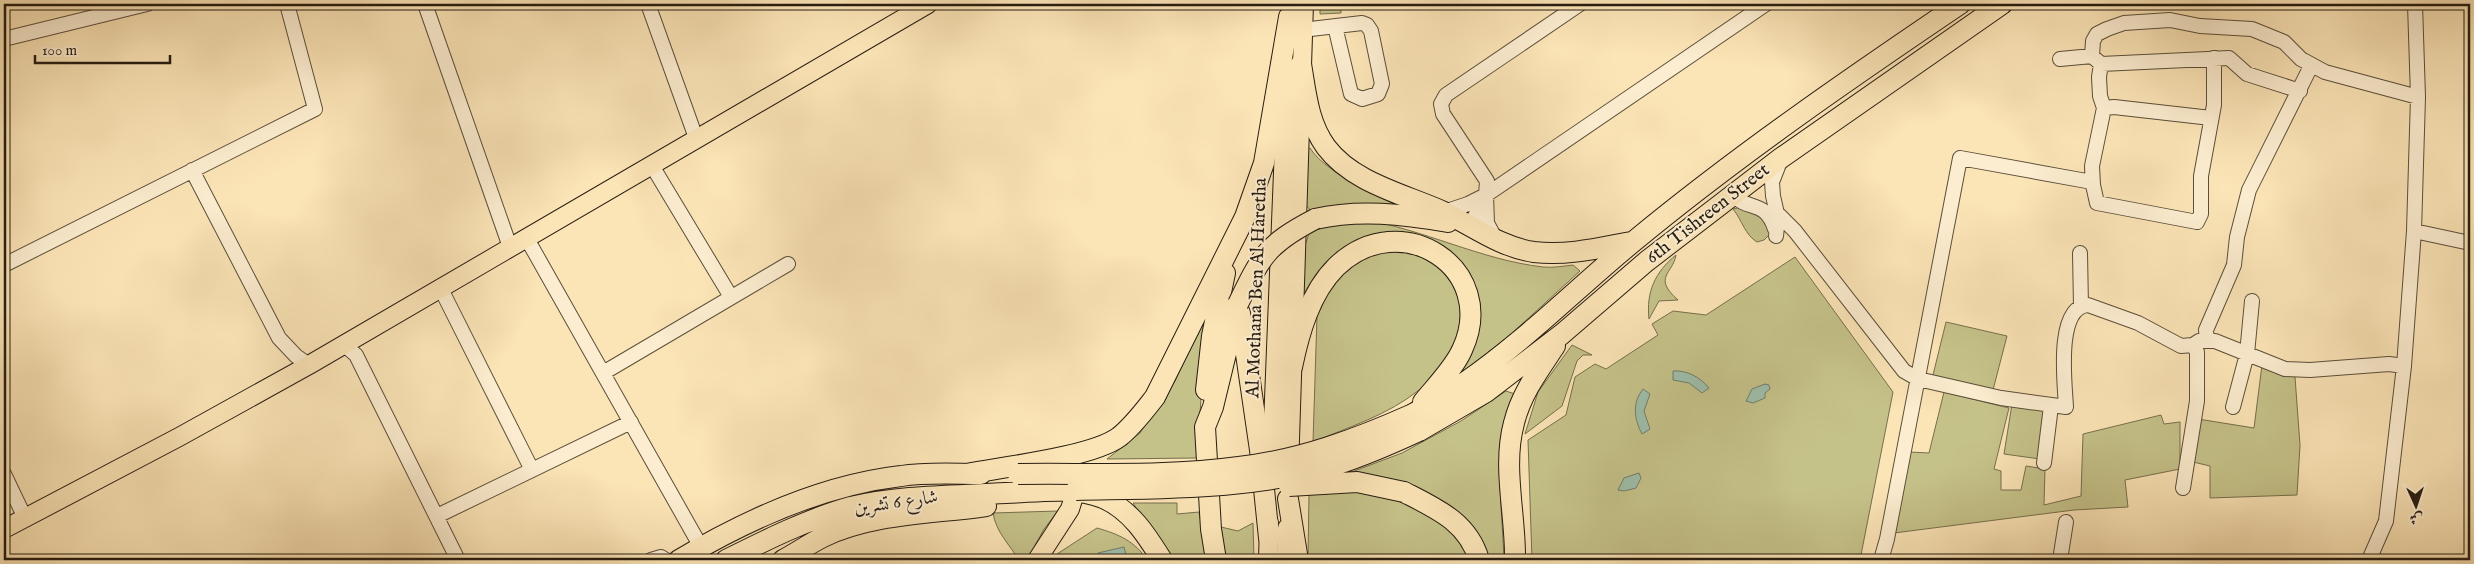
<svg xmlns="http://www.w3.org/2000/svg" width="2474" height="564" viewBox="0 0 2474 564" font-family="'IM FELL English',Amiri,serif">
	<rect width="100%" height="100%" fill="#fbe4b6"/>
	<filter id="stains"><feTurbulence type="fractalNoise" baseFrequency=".004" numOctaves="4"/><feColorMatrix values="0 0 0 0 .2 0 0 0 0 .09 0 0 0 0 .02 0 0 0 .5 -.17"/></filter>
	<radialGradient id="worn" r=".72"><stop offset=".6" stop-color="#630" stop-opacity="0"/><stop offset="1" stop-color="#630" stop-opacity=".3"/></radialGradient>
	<!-- green -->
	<path fill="#c5c289" stroke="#766f4d" d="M1320 4H1341V13L1320 14Z
		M1303 148H1310C1327 176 1396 204 1427 220L1312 212 1303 202Z
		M1751 205 1762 210 1771 233 1764 240 1757 242C1745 235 1742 220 1733 209Z
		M1361 219C1423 229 1481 260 1543 267 1553 268 1564 266 1573 265L1580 271 1509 336 1460 374 1455 369 1470 350 1463 269 1394 235 1308 299 1302 297V255L1310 230Z
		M1382 250C1397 251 1416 251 1430 259 1482 291 1460 359 1419 390 1388 415 1349 427 1313 442L1317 315 1330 288 1340 274 1358 259Z
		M1676 255C1673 274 1652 277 1678 300L1659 301 1649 319C1646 292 1655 272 1676 255Z
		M1795 257 1893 392 1860 560H1532L1528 440 1566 415 1575 377 1595 364 1606 369 1658 335 1652 324 1673 311 1706 315Z
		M1207 309 1197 458 1107 459 1140 433 1175 381Z
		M1946 322 2007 336 1993 390 1933 375Z
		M1572 345 1592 355H1583L1577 361 1562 406 1525 434 1538 392Z
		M2262 365 2295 377 2300 445 2297 495 2210 498V466L2189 461 2198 419 2254 428Z
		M1506 391 1515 394C1492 451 1502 501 1504 560H1485L1465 521 1349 473 1402 453 1461 421Z
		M1944 392 2009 408 1994 469 2001 471V490H2021L2026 466 2045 469 2044 505 2081 496 2083 434 2161 415 2164 424 2180 422V469L2125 480 2128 507 2074 510 1894 533 1909 452 1929 453Z
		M2012 404 2048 409 2040 459 2004 454Z
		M1360 489 1404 499 1435 516 1462 540 1468 560H1308L1309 494Z
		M1133 503H1177V514L1199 512 1208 560H1171Z
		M1058 511 1044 529 1027 560H1019C1009 544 996 532 993 513Z
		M1253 523 1254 560H1226L1221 527 1238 531Z
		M1097 528C1118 534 1135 541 1147 560H1057V554Z"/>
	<!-- water -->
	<path fill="#9fbfab" stroke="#6f7e6d" d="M1673 371C1687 370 1700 377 1709 388L1702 393 1689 383 1673 380Z
		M1765 384 1769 385 1770 389 1765 393V398L1753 403 1746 401 1752 389Z
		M1643 389 1650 394 1644 411 1650 429 1642 434C1634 419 1632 403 1643 389Z
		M1639 473 1641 478 1636 488 1624 491 1618 490 1624 478Z
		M1124 547 1127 559 1100 560 1098 553Z"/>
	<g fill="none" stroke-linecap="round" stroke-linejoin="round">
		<!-- minor casing -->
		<g stroke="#5b4e3a" stroke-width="16">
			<path id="minor" d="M425 4 510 247
				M648 4 696 138
				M1302 30 1362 23 1367 25 1371 31 1382 84 1378 94 1362 99 1351 94 1335 26
				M4 39 147 4
				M2092 56 2093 41 2097 34 2107 29 2124 23 2170 20 2200 26 2252 29 2284 42 2301 59 2325 72 2418 97
				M2060 59 2092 56 2101 64 2229 58 2247 74 2300 91
				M2101 64 2099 77 2100 96 2104 108 2092 166 2093 185 2097 203 2197 222 2201 214V176L2214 105V58
				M2104 108 2114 107 2211 118
				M651 164 731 297
				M192 170 279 338 296 356 309 365
				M1486 195 1487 223 1496 240
				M1733 195C1749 212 1765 199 1775 229
				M1444 212 1468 204 1486 195 1766 4
				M1777 213 1795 231 1904 371 1918 379 2001 398 2066 407C2065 385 2055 307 2088 305L2138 323 2181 346 2193 345 2199 341H2215L2285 369 2310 370 2389 364 2404 366
				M1470 226 1486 195 1487 181 1443 114 1441 104 1446 95 1580 4
				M2414 231 2470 243
				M1776 236 1778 218 1773 196 1772 182 1781 159
				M526 237 701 547
				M2080 253 2081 306
				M4 265 315 109 287 4
				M440 287 532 470
				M2207 340 2206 330 2234 265 2237 237 2249 190 2311 66
				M343 344 356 355 458 560
				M603 373 788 264
				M2233 407 2247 354 2252 301
				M2044 463 2051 406
				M4 474 25 518
				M2183 488 2197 401V352L2193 345
				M437 516 631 422
				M651 560 661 557 666 560
				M1881 560 1887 539 1960 158 2092 182
				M2060 560 2066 522
				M2369 560 2386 521 2404 366 2414 231 2418 97 2415 4"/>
		</g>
		<!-- major casing -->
		<g stroke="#261c11" stroke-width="20">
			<path id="major" d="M1289 470 1304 4
				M1271 475 1287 71
				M4 529 179 437 309 365 928 4
				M1037 560 1070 509 1076 490
				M1268 560 1269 523
				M1286 560 1287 528"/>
		</g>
		<!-- highway casing -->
		<g stroke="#261c11" stroke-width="22">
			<path id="highway" d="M1301 64C1306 93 1308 122 1326 147 1353 183 1404 194 1444 212 1473 226 1500 247 1534 252 1567 256 1599 248 1631 242
				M1315 219C1359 209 1403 214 1448 222
				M1240 313 1260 450 1269 538
				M1292 367C1299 333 1310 293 1336 267 1401 204 1500 269 1462 350 1454 368 1436 386 1423 402
				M1206 390 1212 336 1225 273
				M1413 414C1430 404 1448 394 1464 383 1525 341 1577 288 1633 242 1737 156 1849 79 1960 4
				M1419 431 1486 392 1562 334 1647 261 1781 158 2002 4
				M967 474C1003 467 1092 457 1119 437 1133 426 1144 411 1155 397L1245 217 1264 163 1289 17
				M1404 492C1437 509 1468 522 1479 560
				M1288 499 1298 560
				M679 560C746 520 823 485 901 476 927 472 955 474 981 474
				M726 560C766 540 808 519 851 507 901 495 954 496 1006 493 1038 492 1072 486 1103 498 1131 510 1147 536 1162 560
				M783 560C796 553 809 544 823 537 873 513 932 514 986 506
				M1216 560 1211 529 1205 427 1213 407 1238 304
				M1515 560C1516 516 1502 467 1514 423 1521 394 1539 370 1555 346"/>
		</g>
		<!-- minor -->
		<use href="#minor" stroke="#fcedd0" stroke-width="14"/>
		<!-- major -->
		<use href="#major" stroke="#fbe4b6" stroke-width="18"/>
		<!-- highway -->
		<use href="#highway" stroke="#fbe4b6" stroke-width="20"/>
		<!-- highway-bridge casing -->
		<g stroke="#261c11" stroke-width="22" stroke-linecap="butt">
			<path id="highway-bridge" d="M1238 304C1261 256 1267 244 1315 219
				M1018 474C1091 473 1166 477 1239 467 1300 460 1357 439 1413 414
				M1289 486 1357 482 1404 492
				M1076 490C1163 488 1255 490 1338 464 1366 455 1393 443 1419 431"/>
		</g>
		<!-- highway-bridge -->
		<use href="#highway-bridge" stroke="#fbe4b6" stroke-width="20"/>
	</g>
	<g text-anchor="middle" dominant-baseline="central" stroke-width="4" stroke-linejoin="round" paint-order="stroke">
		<!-- street labels -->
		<g font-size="19" fill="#261c11" stroke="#fcedd0">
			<text transform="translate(1708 214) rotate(-38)">6th Tishreen Street</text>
			<text transform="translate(1257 288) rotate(-88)">Al Mothana Ben Al Haretha</text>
			<text transform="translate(896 503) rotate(-8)">شارع 6 تشرين</text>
		</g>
	</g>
	<!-- margin -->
	<rect width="2474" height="564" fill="none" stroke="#fbe4b6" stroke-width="20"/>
	<rect x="5" y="5" width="2464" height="554" fill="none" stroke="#261c11" stroke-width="2.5"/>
	<rect x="10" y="10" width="2454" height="544" fill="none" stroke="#261c11"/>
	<!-- north arrow -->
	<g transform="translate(2416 506) rotate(177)" stroke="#fcedd0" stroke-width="4" paint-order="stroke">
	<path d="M0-4L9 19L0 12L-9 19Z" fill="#261c11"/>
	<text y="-8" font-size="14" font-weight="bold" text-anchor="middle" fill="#261c11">ش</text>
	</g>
	<!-- scale -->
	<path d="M35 55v8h135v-8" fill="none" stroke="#261c11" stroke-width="2.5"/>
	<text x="42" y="55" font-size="15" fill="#261c11" stroke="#fcedd0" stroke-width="4" paint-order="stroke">100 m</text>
	<rect width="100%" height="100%" filter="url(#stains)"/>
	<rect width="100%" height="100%" fill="url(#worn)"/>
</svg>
